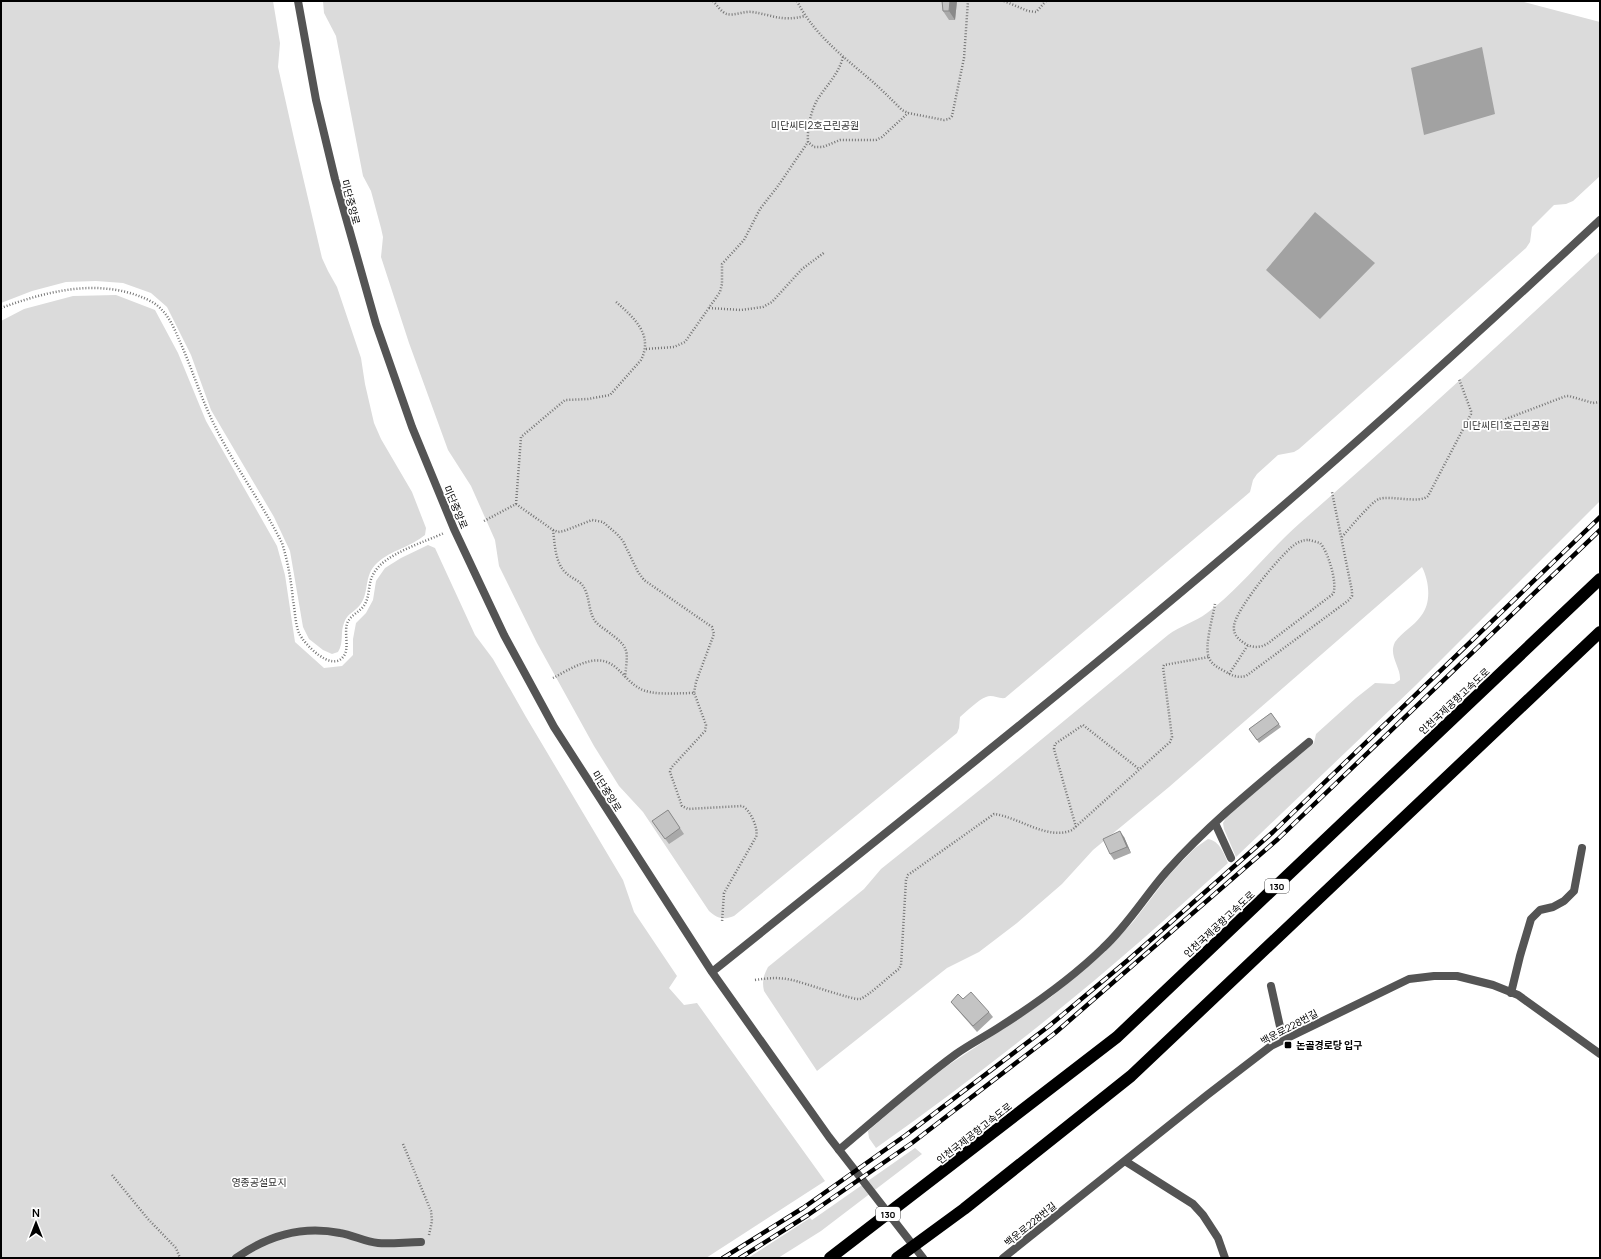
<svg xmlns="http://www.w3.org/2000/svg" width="1601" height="1259" viewBox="0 0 1601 1259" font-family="Manrope,'Noto Sans KR',sans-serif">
	<rect width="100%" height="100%" fill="#fff"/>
	<!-- green -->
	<path fill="#dbdbdb" d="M1 1H273L280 43 278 67 295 143 322 258 328 271 337 287 361 358 365 384 374 423 381 439 412 492 426 528 425 535C411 547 391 550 377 563 363 576 370 592 360 605 355 612 347 613 344 623 340 633 344 643 338 652L332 654 323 650 309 639 303 627 290 551 274 517 211 410 191 355 167 307 151 293 123 283 96 281 66 282 32 291 1 303Z
		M323 1H1520L1600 22V176L1573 201 1566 204 1554 205 1532 227 1530 242 1526 248 1299 449 1294 452 1278 455 1257 474 1253 480 1250 492 1243 498 1005 698C998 699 992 694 986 697 979 699 966 712 960 717L959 728 957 733 734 916C723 920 718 919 709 911L643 812 619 786 594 746 537 643 499 566 495 540 471 486 448 450 409 343 381 257 383 237 381 228 371 191 363 176 336 36 324 13Z
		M1600 251V501L1416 685 1236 857 1224 829 1223 823 1227 816 1266 782 1314 743 1316 734 1356 698 1375 683 1394 684 1400 680C1401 667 1388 656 1395 642 1402 632 1414 626 1421 616 1432 602 1429 581 1422 567L1169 787 1093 850 1062 884 1017 923 979 952 947 968 817 1071 764 991C762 982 763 976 768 967L864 889 881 869 991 781 1168 635C1180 626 1195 622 1207 613 1241 588 1268 551 1300 523 1402 434 1501 343 1600 251Z
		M116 295 155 310 178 353 206 421 277 546 285 575 295 642 324 668 342 666 353 655V639L356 623 366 613 373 600 376 581 385 568 401 558 428 545 435 548 475 635 493 659 526 717 623 880 634 912 677 976 669 988 684 1005 697 1003 825 1181 706 1258H1V321L24 309 73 296Z
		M1208 839C1220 841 1224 854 1228 863 1168 917 1109 970 1046 1020 991 1064 934 1107 876 1148L869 1138 868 1131 919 1087 947 1066 1051 997 1098 958 1133 922 1169 875 1195 848Z
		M915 1148 922 1154 821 1231 778 1258H748L810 1218 812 1220Z"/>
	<!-- water -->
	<path fill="#a2a2a2" d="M1482 47 1495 114 1424 135 1411 68Z
		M1315 212 1375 263 1320 319 1266 270Z"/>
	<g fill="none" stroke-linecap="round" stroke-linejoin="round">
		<!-- path -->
		<path stroke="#767676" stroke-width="2.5" stroke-dasharray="1 2" stroke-linecap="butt" d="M713 1C717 5 722 13 727 14 734 16 744 11 752 12 773 15 781 22 805 16
			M797 1C814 35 845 58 873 82 883 91 892 100 902 110L908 113 944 120 949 119 952 116 964 58 968 1
			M1004 1 1028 11 1036 12 1046 1
			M843 57C839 73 828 84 819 97 811 109 807 128 808 142L814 147H823L840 140H876L882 137 908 113
			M1 308C45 292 93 279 139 296 147 299 156 303 162 310 171 319 176 333 181 344 192 369 200 395 212 420 232 463 261 501 282 543 288 562 291 580 293 600 295 610 295 623 299 633 304 644 331 672 343 657 350 649 344 634 347 624 350 614 362 612 366 602 370 593 368 582 374 573 384 554 425 542 444 533
			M709 308 741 310 763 307 772 302 802 269 825 252
			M646 349 674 347 685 342 720 292 722 284V264L744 240 760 209 778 186 808 142
			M1465 425 1485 427 1566 396H1569L1593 403 1600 402
			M516 504 553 530 558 532 564 531 592 520 603 522 617 534 623 541 638 572 644 580 712 627 714 634 696 682 694 693
			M516 504 521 437 565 400 588 399 610 395 641 360C654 334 633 317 615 301
			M484 521 516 504
			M553 530C555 545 555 563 566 573 571 578 580 581 583 586 590 596 588 611 595 621 598 625 603 628 607 631 630 648 628 649 625 677
			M1342 537C1348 530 1372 501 1379 499 1390 495 1420 504 1428 496L1471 414V411L1459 379
			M1309 540 1320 543C1328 551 1338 584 1333 594L1267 644C1259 648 1252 648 1244 643 1238 639 1233 634 1234 626 1235 610 1283 551 1297 543 1301 541 1304 540 1309 540Z
			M1215 604C1213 617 1204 646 1209 658 1212 665 1219 668 1226 672 1233 676 1238 678 1246 676L1349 600 1352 596V591L1332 492
			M1229 674 1248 645
			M553 678C569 670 593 653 611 664 621 670 628 682 639 688 651 696 679 693 694 693L695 695 706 725 705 731 671 768 670 772 682 806 688 809 742 806C750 809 759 829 756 837L724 893 722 922
			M1076 827 1054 749 1055 744 1083 725 1139 769
			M755 980C768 978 779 977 792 980 802 982 855 1001 860 999 869 996 890 975 899 969L901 965 906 880 908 875 994 814C1019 817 1048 841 1072 830L1170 742 1172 737 1163 667 1164 665 1209 657
			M403 1144 431 1211 432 1221 429 1235
			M112 1175 148 1219 176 1248 180 1258"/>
		<!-- service -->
		<path stroke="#545454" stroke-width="8" d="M1215 823 1231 858
			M1271 986 1283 1040
			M839 1150C877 1118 915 1084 956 1054 970 1044 986 1036 1001 1026 1037 1003 1072 978 1103 948 1128 925 1145 896 1167 871 1210 823 1260 783 1309 742
			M236 1258C267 1236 301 1225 340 1233 353 1235 365 1242 378 1243 392 1244 407 1242 421 1242"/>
		<!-- minor -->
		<path stroke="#545454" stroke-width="8" d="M1511 993 1520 956 1531 919 1540 910 1553 907 1564 901 1574 891 1582 848
			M1125 1161 1193 1204 1203 1215 1218 1238 1225 1258
			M1003 1258 1207 1095 1271 1046 1409 979 1434 976H1457L1493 985 1518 995 1600 1054"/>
		<!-- tertiary -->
		<path stroke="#545454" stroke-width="8" d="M298 1 316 100 335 179 376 324 412 427 454 529 504 635 554 727 712 972 829 1137 923 1258
			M712 972C894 826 1078 681 1256 529 1373 429 1487 325 1600 220"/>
		<!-- motorway -->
		<path stroke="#000" stroke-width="12" d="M830 1258 1117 1037 1600 579
			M897 1258 964 1209 1131 1076 1600 632"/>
		<!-- rail casing -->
		<g stroke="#000" stroke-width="4.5">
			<path id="rail" d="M723 1258 803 1208 906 1135 1049 1026 1128 960 1273 832 1600 517
				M740 1258 808 1215 912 1143 1055 1033 1278 839 1600 530"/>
		</g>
		<!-- rail -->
		<use href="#rail" stroke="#fff" stroke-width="3" stroke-dasharray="9" stroke-linecap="butt"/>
	</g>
	<!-- wall -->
	<path fill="#a9a9a9" d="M942 1H957L955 20H949L943 11Z
		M1271 713 1281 727 1259 743 1249 729Z
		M668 810 684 834 669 844 652 821Z
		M1124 837 1131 853 1114 860 1110 854Z
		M963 999 989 1012 993 1017 977 1032 955 1007 951 1002Z"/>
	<!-- shaded-wall -->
	<path fill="#898989" d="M950 1H957L955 20 949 11Z
		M1120 831 1124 837 1131 853 1127 847Z"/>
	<!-- building -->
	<path fill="#c4c4c4" stroke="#898989" d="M942 1H950L949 11H943Z
		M1271 713 1279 724 1257 740 1249 729Z
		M668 810 680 828 665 839 652 821Z
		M1120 831 1127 847 1110 854 1103 839Z
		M971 992 989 1012 973 1026 951 1002 958 994 963 999Z"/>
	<!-- markers -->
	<rect fill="#000" stroke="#fff" stroke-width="1.5" x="1284" y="1041" width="8" height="8" rx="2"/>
	<g text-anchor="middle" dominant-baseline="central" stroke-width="3.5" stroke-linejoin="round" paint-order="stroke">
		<!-- shield labels -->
		<g fill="#fff" stroke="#4c4c4c" stroke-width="1">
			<rect x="1265" y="879" width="24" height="14" rx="3"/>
			<rect x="876" y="1207" width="24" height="14" rx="3"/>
		</g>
		<g font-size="9" font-weight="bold" fill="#000">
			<text x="1277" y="886">130</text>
			<text x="888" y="1214">130</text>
		</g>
		<!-- park labels -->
		<g font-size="10" fill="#323232" stroke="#fff">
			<text x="815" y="125">미단씨티2호근린공원</text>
			<text x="1506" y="425">미단씨티1호근린공원</text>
			<text x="259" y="1182">영종공설묘지</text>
		</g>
		<!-- street labels -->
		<g font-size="10" fill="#000" stroke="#fff">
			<text transform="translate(351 202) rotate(75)">미단중앙로</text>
			<text transform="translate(456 507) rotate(67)">미단중앙로</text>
			<text transform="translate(1454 701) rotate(-43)">인천국제공항고속도로</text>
			<text transform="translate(607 791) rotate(58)">미단중앙로</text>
			<text transform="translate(1219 924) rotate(-43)">인천국제공항고속도로</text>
			<text transform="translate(1289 1027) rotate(-28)">백운로228번길</text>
			<text transform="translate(974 1133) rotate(-38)">인천국제공항고속도로</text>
			<text transform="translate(1030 1224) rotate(-39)">백운로228번길</text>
		</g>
		<!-- poi labels -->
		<g font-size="10" font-weight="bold" fill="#000" stroke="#fff" text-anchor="start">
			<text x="1296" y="1045">논골경로당 입구</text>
		</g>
	</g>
	<!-- border -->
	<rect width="1601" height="1259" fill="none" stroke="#000000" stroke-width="4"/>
	<!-- north arrow -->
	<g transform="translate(36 1223)" stroke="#ffffff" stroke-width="3" paint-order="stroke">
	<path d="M0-3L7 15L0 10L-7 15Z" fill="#000000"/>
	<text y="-6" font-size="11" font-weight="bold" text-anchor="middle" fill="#000000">N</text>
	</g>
</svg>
